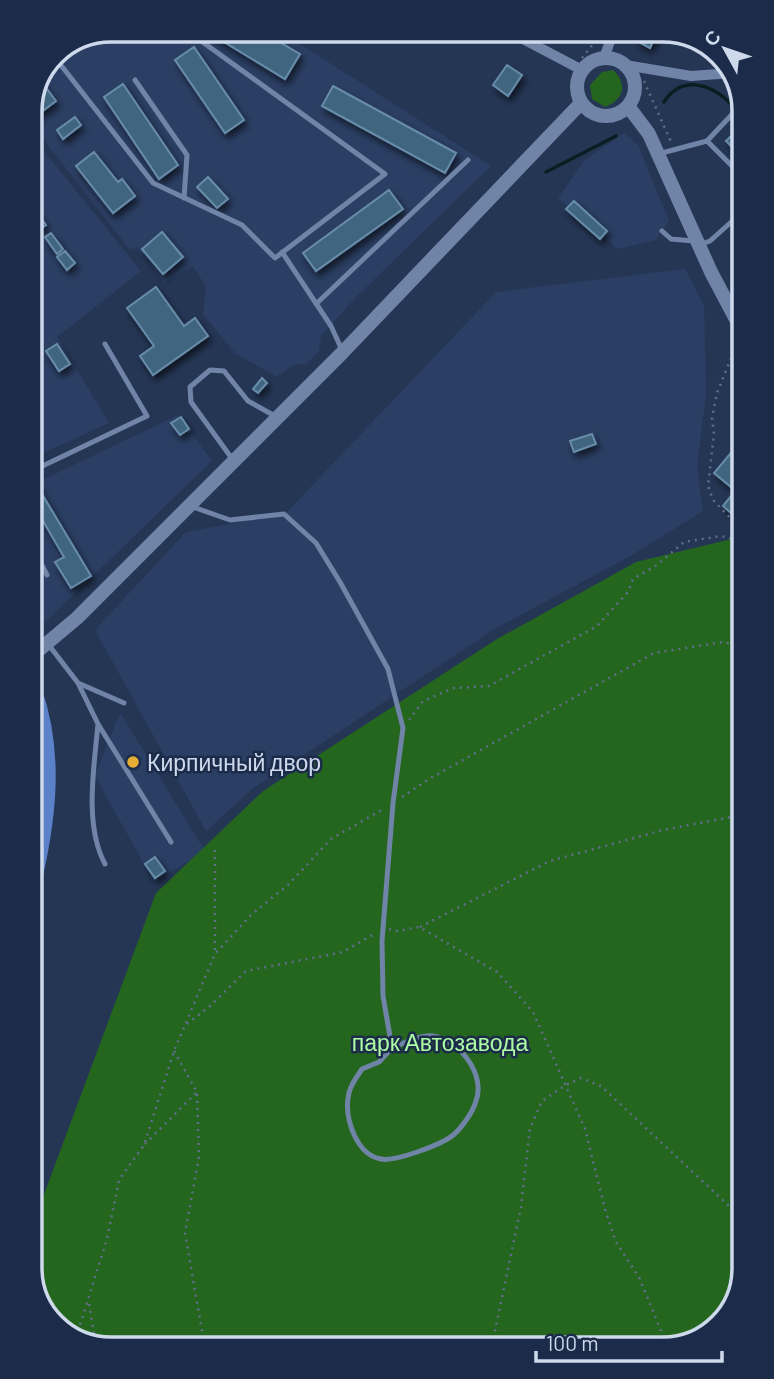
<svg xmlns="http://www.w3.org/2000/svg" width="774" height="1379" viewBox="0 0 774 1379" font-family="Barlow,sans-serif">
	<defs>
		<filter id="shadow"><feDropShadow dx="3" dy="5" stdDeviation="3.5" flood-color="#0009"/></filter>
	</defs>
	<rect width="100%" height="100%" fill="#253655"/>
	<!-- built -->
	<path fill="#2b3f64" d="M111 30H278L491 166 355 298 321 336 319 351 306 364 293 365 277 377 235 353 203 314 206 287 193 266 164 283 137 246 130 250 30 122V106L54 53Z
		M624 133 638 145 669 221 656 240 618 249 558 198 585 160Z
		M30 134 141 271 57 337 109 423 32 458Z
		M685 269 704 305 706 394 697 467 703 511 632 555 498 627 252 789 206 831 95 630 186 532 285 514 496 292Z
		M178 415 212 461 41 626 33 623 32 485Z
		M121 714 205 851 154 882 95 776 118 717Z"/>
	<!-- green -->
	<path fill="#25661e" d="M613 70C628 84 624 100 605 107L592 99 590 85 602 72Z
		M740 537 744 1273 730 1313 694 1343 105 1349 62 1333 36 1299V1216L156 893 263 791 497 639 636 562Z"/>
	<g fill="none" stroke-linecap="round" stroke-linejoin="round">
		<!-- stream -->
		<path stroke="#081f21" stroke-width="3.5" d="M664 102C682 74 712 84 732 105
			M546 172 616 136"/>
	</g>
	<!-- building -->
	<path fill="#41657f" stroke="#678ca9" stroke-width="2" filter="url(#shadow)" d="M213 30H259L300 54 285 79 211 34Z
		M642 30H658L650 48 637 41Z
		M194 47 244 120 225 133 175 60Z
		M507 65 522 75 508 96 493 85Z
		M41 81 56 101 36 116 30 106Z
		M123 84 178 165 159 179 104 97Z
		M333 86 456 153 445 173 322 106Z
		M75 117 81 125 63 139 57 130Z
		M738 129V153L726 141Z
		M94 152 118 182 122 179 135 196 113 213 76 166Z
		M208 177 228 199 217 208 197 187Z
		M389 190 403 209 316 271 303 253Z
		M574 201 607 231 600 239 566 209Z
		M38 214 46 225 36 232 31 223 30 218Z
		M162 232 183 257 163 274 142 249Z
		M51 233 63 249 57 254 45 237Z
		M65 251 75 263 67 270 57 257Z
		M156 287 184 326 195 318 208 336 153 375 140 356 154 346 127 308Z
		M57 344 70 364 59 371 46 351Z
		M262 378 267 383 258 393 253 389Z
		M181 417 189 429 180 435 171 423Z
		M592 434 596 444 574 452 570 441Z
		M740 442V476L731 487 714 473Z
		M36 484 91 576 71 588 55 562 64 557 32 502V485Z
		M740 485V521L723 506Z
		M155 857 165 871 155 878 145 864Z"/>
	<g fill="none" stroke-linecap="round" stroke-linejoin="round">
		<!-- path -->
		<path stroke="#5f6e89" stroke-width="2.5" stroke-dasharray="2 5" stroke-linecap="butt" d="M582 58 597 39
			M644 81 671 142
			M733 337 731 358 717 393 712 418 714 434 708 486 713 500 740 528
			M409 720 423 701 454 688 489 686 597 626 628 592 633 579 657 565 684 542 721 536 740 541
			M402 797 429 779 654 653 723 642 741 646
			M215 850V954
			M420 927 550 861 663 830 742 815
			M389 929 397 931 419 927 497 972 533 1012 585 1129 606 1213 616 1242 639 1277 666 1343
			M187 1024 209 1007 246 971 343 952 374 934
			M174 1051 197 1092 199 1157 185 1233 205 1348
			M145 1144 197 1092
			M89 1304 96 1346
			M76 1338 107 1239 119 1180 144 1145 174 1051 215 954 251 915 289 884 331 839 385 808
			M492 1345 521 1207 530 1128 542 1101 566 1085 581 1078 601 1086 744 1220"/>
		<!-- service -->
		<path stroke="#7084a8" stroke-width="5" d="M53 55 153 183 242 225 275 258 385 174 186 30
			M135 80 187 155 184 198
			M707 141 738 108
			M658 154 707 141 738 172
			M662 231 671 239 694 241
			M699 245 710 241 739 215
			M282 252 331 326 342 350
			M316 304 468 160
			M233 460 191 402 190 387 210 370 224 371 248 401 275 416
			M32 471 147 416 105 344
			M190 506 230 520 284 514 316 543 340 582 388 669 403 728 393 803 382 941 383 996 392 1048C404 1043 421 1034 433 1036 459 1040 486 1074 476 1101 473 1112 461 1129 452 1136 440 1145 395 1162 381 1159 357 1155 345 1120 348 1098 349 1087 356 1078 362 1069L379 1062 392 1048
			M32 546 47 575
			M48 644 78 683 98 724 171 842
			M78 683 124 703
			M98 724C94 768 84 825 105 864"/>
		<!-- minor -->
		<path stroke="#7084a8" stroke-width="10" d="M506 30 582 70
			M604 58 614 30
			M625 65 691 76 733 73"/>
		<!-- tertiary -->
		<path stroke="#7084a8" stroke-width="14" d="M577 87a29 29 0 1 1 58 0a29 29 0 1 1-58 0Z
			M628 106 649 134 711 272 739 325
			M33 655 77 618 343 352 581 103"/>
		<!-- primary -->
		<path stroke="#5b81c8" stroke-width="18" d="M33 691C54 751 48 813 34 875"/>
	</g>
	<!-- markers -->
	<circle fill="#e5ad35" stroke="#1b2b49" stroke-width="2.5" cx="133" cy="762" r="7"/>
	<g text-anchor="middle" dominant-baseline="central" stroke-width="5" stroke-linejoin="round" paint-order="stroke">
		<!-- poi labels -->
		<g font-size="23" fill="#ced9ec" stroke="#1b2b49" text-anchor="start">
			<text x="147" y="762">Кирпичный двор</text>
		</g>
		<!-- park labels -->
		<g font-size="23" fill="#adfca3" stroke="#1b2b49">
			<text x="440" y="1042">парк Автозавода</text>
		</g>
	</g>
	<!-- crop -->
	<path d="M0 0H774V1379H0ZM111 42H663A69 69 0 0 1 732 111V1268A69 69 0 0 1 663 1337H111A69 69 0 0 1 42 1268V111A69 69 0 0 1 111 42Z" fill="#1b2b49" fill-rule="evenodd"/>
	<path fill="none" stroke="#ced9ec" stroke-width="3.5" d="M111 42H663A69 69 0 0 1 732 111V1268A69 69 0 0 1 663 1337H111A69 69 0 0 1 42 1268V111A69 69 0 0 1 111 42Z"/>
	<!-- north arrow -->
	<g transform="translate(725 49) rotate(310)" stroke="#1b2b49" stroke-width="5" paint-order="stroke">
	<path d="M0-5L12 26L0 18L-12 26Z" fill="#ced9ec"/>
	<text y="-10" font-size="19" font-weight="bold" text-anchor="middle" fill="#ced9ec">С</text>
	</g>
	<!-- scale -->
	<path d="M536 1351v10h186v-10" fill="none" stroke="#ced9ec" stroke-width="3.5"/>
	<text x="546" y="1351" font-size="21" fill="#ced9ec" stroke="#1b2b49" stroke-width="5" paint-order="stroke">100 m</text>
</svg>
